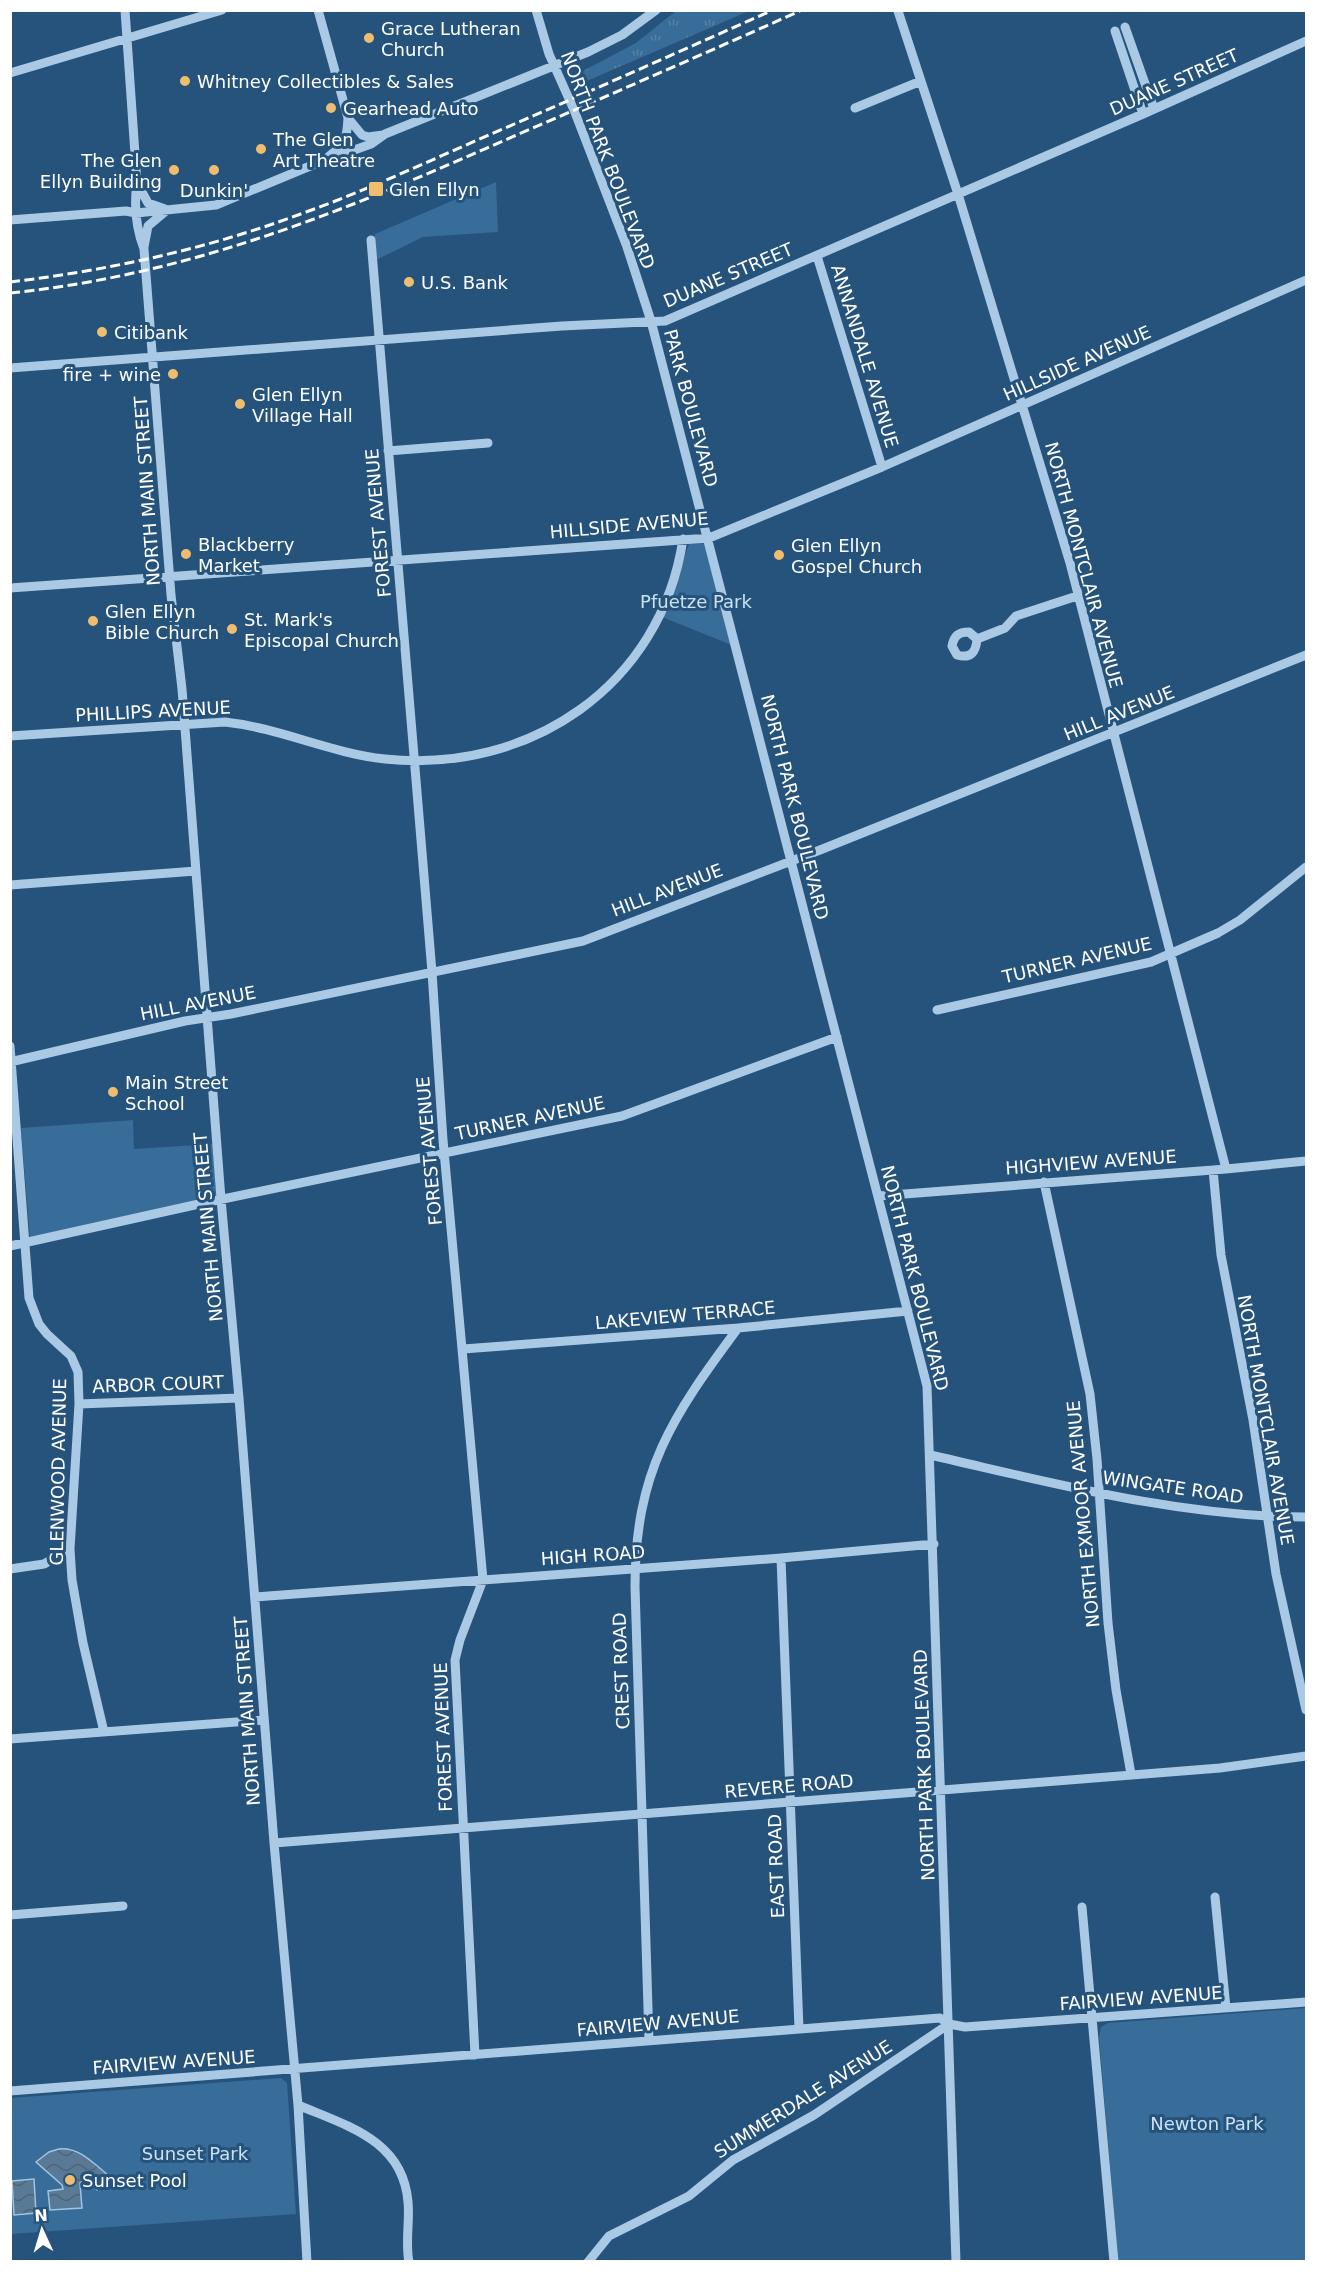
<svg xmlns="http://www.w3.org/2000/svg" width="1317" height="2272" viewBox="0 0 1317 2272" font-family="'DejaVu Sans',sans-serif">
	<defs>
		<pattern id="grass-tufts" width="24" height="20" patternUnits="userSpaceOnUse" patternTransform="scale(1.5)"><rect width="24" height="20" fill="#386c99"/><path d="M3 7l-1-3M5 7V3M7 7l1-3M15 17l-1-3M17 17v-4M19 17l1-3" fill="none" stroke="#5682a8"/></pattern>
		<pattern id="water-waves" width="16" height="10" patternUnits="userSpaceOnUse" patternTransform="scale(1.5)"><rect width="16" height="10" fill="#597a97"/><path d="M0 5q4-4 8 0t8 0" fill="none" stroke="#526372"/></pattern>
	</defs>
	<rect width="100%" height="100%" fill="#25537b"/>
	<!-- grass -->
	<path fill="url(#grass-tufts)" d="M677 10 749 11 582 83 579 73 636 43Z"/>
	<!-- park -->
	<path fill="#386c99" d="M496 182 498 232 423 237 374 261 373 241 375 234Z
		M708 543 734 646 662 617 689 544Z
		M133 1120 134 1149 213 1144 216 1196 30 1239 21 1128Z
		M1306 2008V2261H1118L1099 2037 1101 2027 1108 2023Z
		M281 2078 287 2083 296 2214 11 2234V2098Z"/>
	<!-- water -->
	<path fill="url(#water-waves)" stroke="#9dc5e5" stroke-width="1.5" d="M59 2149C80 2147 94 2164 109 2176L97 2190 88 2182H85V2179L83 2180 80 2183 82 2208 50 2210 48 2191 63 2189 62 2185 36 2162 49 2152Z
		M34 2179 36 2213 14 2215 12 2181Z"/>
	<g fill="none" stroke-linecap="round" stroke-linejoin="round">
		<!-- minor -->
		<path stroke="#a9c9e5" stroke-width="9" d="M125 10 137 183C134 204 136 228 144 249L171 595 182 689 221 1199 239 1398 274 1843 298 2105 307 2262
			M318 10 348 118 362 135 368 137 383 135
			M536 10 549 54 574 110 627 247 651 321 927 1386 956 2262
			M898 11 958 194 1070 563 1226 1169
			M1125 27 1154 109
			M1115 31 1143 114
			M10 73 222 10
			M855 108 921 81
			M328 157C345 144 347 140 348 118
			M137 183 148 203 165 209
			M10 220 126 211 136 213 216 205 315 164 371 144 385 134 588 52 622 35 656 10
			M371 240 432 972 443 1140 483 1580 460 1640 455 1660 475 2055
			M144 247 148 226 167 210
			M817 256 882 467
			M10 368 562 326 665 321 1143 114 1306 41
			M388 451 488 443
			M10 588 709 538 882 467 1306 280
			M977 639C976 652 971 659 957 655L952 646C954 636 958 632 969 632L977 639 1005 628 1016 616 1077 596
			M10 736 225 722C280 728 330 753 385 759 529 774 661 686 683 539
			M10 885 196 871
			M937 1010 1151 962 1218 933 1240 920 1306 867
			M10 1046 29 1298 39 1324 47 1334 71 1356 78 1372 79 1404 70 1549 72 1580 83 1643 104 1732
			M10 1062 185 1021 231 1014 583 941 820 850 1306 655
			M1213 1170 1221 1255 1253 1420 1276 1574 1306 1710
			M1044 1182 1090 1394 1097 1459 1108 1623 1116 1690 1131 1774
			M879 1196 1226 1169 1306 1161
			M10 1246 199 1204 622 1116 837 1037
			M463 1349 738 1328 908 1311
			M79 1404 239 1398
			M930 1455C1054 1483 1179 1517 1306 1517
			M781 1558 799 2029
			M10 1569 44 1564 70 1549
			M255 1597 781 1558 934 1544
			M10 1739 264 1720
			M274 1843 1220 1768 1306 1756
			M1215 1897 1226 2008
			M1082 1907 1114 2262
			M10 1915 123 1906
			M649 2041 635 1587C635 1471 672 1417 738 1328
			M10 2091 940 2018 949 2024 965 2027 1306 2002
			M298 2105C347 2126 403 2140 408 2202 410 2221 405 2242 409 2262
			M588 2262 609 2236 689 2196 733 2160 814 2115 949 2024"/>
		<!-- rail -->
		<path stroke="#fff" stroke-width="3" stroke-dasharray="10 4.5" stroke-linecap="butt" d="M10 282C111 270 211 248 306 212 373 188 437 157 503 129 593 90 683 50 773 10
			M10 293C196 274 351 208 519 134 614 93 708 52 802 10"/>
	</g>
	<!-- markers -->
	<g fill="#eebd6d" stroke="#25537b" stroke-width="2">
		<circle cx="369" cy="38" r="6"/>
		<circle cx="185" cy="81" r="6"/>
		<circle cx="331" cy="108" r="6"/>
		<circle cx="261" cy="149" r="6"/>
		<circle cx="174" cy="170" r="6"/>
		<circle cx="214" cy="170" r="6"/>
		<rect x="368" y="181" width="16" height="16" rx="3"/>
		<circle cx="409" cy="282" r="6"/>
		<circle cx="102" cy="332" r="6"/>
		<circle cx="173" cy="374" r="6"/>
		<circle cx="240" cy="404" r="6"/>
		<circle cx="186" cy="554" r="6"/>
		<circle cx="779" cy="555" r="6"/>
		<circle cx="93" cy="621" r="6"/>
		<circle cx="232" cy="629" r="6"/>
		<circle cx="113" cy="1092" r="6"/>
		<circle cx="70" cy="2180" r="6"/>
	</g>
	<g text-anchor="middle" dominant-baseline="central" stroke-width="6" stroke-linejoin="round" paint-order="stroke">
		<!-- poi labels -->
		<g font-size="18" fill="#fff" stroke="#25537b" text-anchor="start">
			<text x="381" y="28">Grace Lutheran<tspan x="381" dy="21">Church</tspan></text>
			<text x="197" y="81">Whitney Collectibles &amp; Sales</text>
			<text x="343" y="108">Gearhead Auto</text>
			<text x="273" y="139">The Glen<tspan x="273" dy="21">Art Theatre</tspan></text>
			<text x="162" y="160" text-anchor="end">The Glen<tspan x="162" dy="21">Ellyn Building</tspan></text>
			<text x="389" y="189">Glen Ellyn</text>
			<text x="214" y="190" text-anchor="middle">Dunkin'</text>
			<text x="421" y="282">U.S. Bank</text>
			<text x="114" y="332">Citibank</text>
			<text x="161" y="374" text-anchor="end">fire + wine</text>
			<text x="252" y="394">Glen Ellyn<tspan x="252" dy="21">Village Hall</tspan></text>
			<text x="198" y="544">Blackberry<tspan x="198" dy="21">Market</tspan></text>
			<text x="791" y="545">Glen Ellyn<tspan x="791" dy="21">Gospel Church</tspan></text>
			<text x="105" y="611">Glen Ellyn<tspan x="105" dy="21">Bible Church</tspan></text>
			<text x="244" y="619">St. Mark's<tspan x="244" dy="21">Episcopal Church</tspan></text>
			<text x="125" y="1082">Main Street<tspan x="125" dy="21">School</tspan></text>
			<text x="82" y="2180">Sunset Pool</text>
		</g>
		<!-- street labels -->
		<g font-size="18" fill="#fff" stroke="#25537b">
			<text transform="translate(1174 82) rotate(-24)">DUANE STREET</text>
			<text transform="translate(608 160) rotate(69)">NORTH PARK BOULEVARD</text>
			<text transform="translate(728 275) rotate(-23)">DUANE STREET</text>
			<text transform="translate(865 356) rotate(73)">ANNANDALE AVENUE</text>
			<text transform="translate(1077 363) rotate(-24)">HILLSIDE AVENUE</text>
			<text transform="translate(691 408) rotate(75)">PARK BOULEVARD</text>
			<text transform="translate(147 491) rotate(-94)">NORTH MAIN STREET</text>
			<text transform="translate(378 523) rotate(-95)">FOREST AVENUE</text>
			<text transform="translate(629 525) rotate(-5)">HILLSIDE AVENUE</text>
			<text transform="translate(1084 565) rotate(75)">NORTH MONTCLAIR AVENUE</text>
			<text transform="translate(153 711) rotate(-3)">PHILLIPS AVENUE</text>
			<text transform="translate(1119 713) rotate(-22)">HILL AVENUE</text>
			<text transform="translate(795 807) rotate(76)">NORTH PARK BOULEVARD</text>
			<text transform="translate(667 890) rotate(-21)">HILL AVENUE</text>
			<text transform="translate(1077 960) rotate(-13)">TURNER AVENUE</text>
			<text transform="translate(198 1003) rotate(-11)">HILL AVENUE</text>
			<text transform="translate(530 1118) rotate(-12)">TURNER AVENUE</text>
			<text transform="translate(429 1151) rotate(-95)">FOREST AVENUE</text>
			<text transform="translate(1091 1162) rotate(-4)">HIGHVIEW AVENUE</text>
			<text transform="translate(208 1227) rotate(-95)">NORTH MAIN STREET</text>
			<text transform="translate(915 1278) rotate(76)">NORTH PARK BOULEVARD</text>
			<text transform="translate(685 1315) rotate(-5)">LAKEVIEW TERRACE</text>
			<text transform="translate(158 1384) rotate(-2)">ARBOR COURT</text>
			<text transform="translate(1266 1420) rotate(80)">NORTH MONTCLAIR AVENUE</text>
			<text transform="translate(58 1472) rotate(-89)">GLENWOOD AVENUE</text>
			<text transform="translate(1173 1487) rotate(8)">WINGATE ROAD</text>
			<text transform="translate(1083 1514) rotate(-95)">NORTH EXMOOR AVENUE</text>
			<text transform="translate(593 1555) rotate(-4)">HIGH ROAD</text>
			<text transform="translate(621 1671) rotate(-92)">CREST ROAD</text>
			<text transform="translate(247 1711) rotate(-94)">NORTH MAIN STREET</text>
			<text transform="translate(443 1737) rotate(-92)">FOREST AVENUE</text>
			<text transform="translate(924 1765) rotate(-92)">NORTH PARK BOULEVARD</text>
			<text transform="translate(789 1786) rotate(-5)">REVERE ROAD</text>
			<text transform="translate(776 1866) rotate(-92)">EAST ROAD</text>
			<text transform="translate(1141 1998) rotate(-4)">FAIRVIEW AVENUE</text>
			<text transform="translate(658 2023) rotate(-5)">FAIRVIEW AVENUE</text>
			<text transform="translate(174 2062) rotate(-4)">FAIRVIEW AVENUE</text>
			<text transform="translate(803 2099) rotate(-32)">SUMMERDALE AVENUE</text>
		</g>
		<!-- park labels -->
		<g font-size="18" fill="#cbe1f4" stroke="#25537b">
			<text x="696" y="601">Pfuetze Park</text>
			<text x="1207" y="2123">Newton Park</text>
			<text x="195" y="2153">Sunset Park</text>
		</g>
	</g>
	<!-- border -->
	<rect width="1317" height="2272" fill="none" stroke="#ffffff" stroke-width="24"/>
	<!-- north arrow -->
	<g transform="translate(42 2230) rotate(356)" stroke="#25537b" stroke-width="4.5" paint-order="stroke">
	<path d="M0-4.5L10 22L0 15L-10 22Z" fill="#ffffff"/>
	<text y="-9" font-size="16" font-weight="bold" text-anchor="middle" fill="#ffffff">N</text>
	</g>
</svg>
